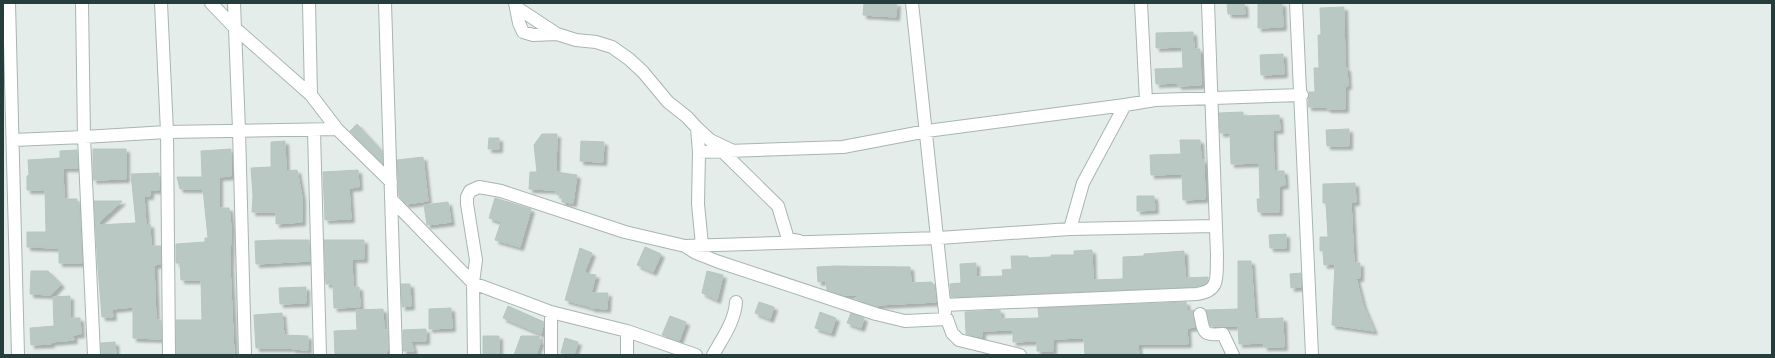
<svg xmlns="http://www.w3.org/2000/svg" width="1775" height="358" viewBox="0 0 1775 358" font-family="Poppins,sans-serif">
	<defs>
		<filter id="shadow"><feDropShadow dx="3.5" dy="3.5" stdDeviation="1" flood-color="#0004"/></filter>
	</defs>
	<rect width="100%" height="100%" fill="#e5edeb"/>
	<!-- building -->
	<path fill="#bac8c4" stroke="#b7c6c3" filter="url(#shadow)" d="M864 3H897L896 17 863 15Z
		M1227 3H1244L1245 14H1228Z
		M1282 3 1283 27 1258 28V4Z
		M1344 7 1345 68H1347L1348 86H1345V109H1327V107H1308L1309 92H1315L1314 68H1319L1318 35H1321L1320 8Z
		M1193 32 1194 49H1200L1201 85 1178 86V83L1156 84 1155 69 1183 68 1182 47 1156 48V33Z
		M1283 54 1284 74 1261 75 1260 55Z
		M1243 112V116L1279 115 1280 130H1273L1274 171H1284L1285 185 1279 186V212H1258L1257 199H1260L1259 163 1231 164 1230 133H1220L1219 113Z
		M357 124 382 151V163L350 131Z
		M1349 129V146H1327L1326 130Z
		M542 134H557L556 172 577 175 573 203 562 202V195L556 194V190L529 189 530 172H537L534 145Z
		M489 138H499V149H488Z
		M1180 140H1200L1201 160H1204L1205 199 1183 200 1182 174 1151 175 1150 155 1181 154Z
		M285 141 286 171 297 170 302 197V222L276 224V212H252L253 196 251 168 271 167V142Z
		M581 141 604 142 603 162 580 161Z
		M93 149H126V179L93 180Z
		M231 149V176L219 177V208H229L231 227 230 266 234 355H176V320H202L201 280H181L180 263H176V244L205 242V238H208L203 189H180L177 177H202L201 151Z
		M77 150 78 168H63L64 199H77V202H79L82 263H59V248L27 247V232H46L45 190H27V176L29 175 28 160 60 158V151Z
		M423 157 428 201 406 204 399 196 397 160Z
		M358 170 359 187 349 188 351 219 325 220 323 172Z
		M159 173V190H150V196H144L146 225 150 224 151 246H161V264L154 265 156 320H161V339L133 338V307L112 309 113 317H102L98 268 94 201H122L96 225 136 223 131 174Z
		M1355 183 1356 202H1351L1354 263H1360V278H1356L1363 305 1374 331 1332 325 1335 264 1324 265 1323 250 1320 251V237H1328L1326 203H1323V184Z
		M1137 196H1154L1155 210 1137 211Z
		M495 198 531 209 520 247 495 240 501 222 489 218Z
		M448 202 451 222 427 225 424 205Z
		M1286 234V248H1270L1269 235Z
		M277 240H309L310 261 256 264 255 241Z
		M324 240H364V259H352L353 287H359L360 307 334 308 333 284H326Z
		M645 247 661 254 653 272 637 265Z
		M580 248 592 253 584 273 596 275 591 293H608L607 309 591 308V307L565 300Z
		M1092 250 1093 280 1123 279V257L1144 256V254L1184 251 1185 278 1208 277V279L1206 283 1196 287 951 297 950 284 961 283 960 264 976 263V277L1003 276 1002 270 1012 269 1011 256H1028V258L1051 257V255H1074V251Z
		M1238 261H1251L1255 319 1283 318 1284 347H1264V343L1239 344 1238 326H1210L1206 310 1238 309Z
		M835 266 910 267 911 283 932 282V284H934L936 302 878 305V307L856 299 857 295H843L827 290 826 281 818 282 817 267Z
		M31 271H48L61 284 51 295 30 294Z
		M707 271 723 275 717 300 702 293Z
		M1301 273V287L1291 288 1290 274Z
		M401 284H410L411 306 402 307Z
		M306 287V303L280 304 279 288Z
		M70 296V318H80L81 334 73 335 74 340 51 342V344L31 345 30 328 54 326 53 297Z
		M759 302 774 307 770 319 755 313Z
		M1186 302 1187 311 1194 310 1193 316 1195 327 1187 328 1188 344H1138L1139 355H1085L1084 338 1053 339V351H1037V341L1013 342V330L982 331V337L966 334 965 312 1000 310 1001 319 1039 318 1038 308Z
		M508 306 544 322 541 334 503 318Z
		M451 308 452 328 429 329V309Z
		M383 309 384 330H388V351H386V354L335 355 334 331 357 330 356 310Z
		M820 312 836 318 831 333 815 328Z
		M282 313 284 335 308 336V350L292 349V348H256L254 315Z
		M851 313 864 318 861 328 847 323Z
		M670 316 686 322 679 341 662 335Z
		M426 329V341H411L414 351H403V330Z
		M483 336H499V355H483Z
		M521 336H540L538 340 541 341 536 355H514Z
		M565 338 578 342 574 355 561 353Z
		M115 342 116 355H101V343Z"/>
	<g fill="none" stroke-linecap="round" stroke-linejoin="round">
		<!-- minor casing -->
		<g stroke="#a8b5b3" stroke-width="14">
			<path id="minor" d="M9 3 18 355
				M82 3 84 137 94 355
				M161 3 167 132 169 355
				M211 3 235 28 311 95 337 129 391 182
				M234 3 239 130 245 355
				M309 3 311 95
				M385 3 396 355
				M515 3 519 23 523 32 533 35 557 34 576 40 596 42 612 47 629 59 643 72 668 102 687 117 697 128 699 152 698 204 702 245
				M912 3 945 312
				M1141 3 1146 101
				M1296 3 1312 355
				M516 7 557 34
				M697 128 710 140 731 150
				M314 131 320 355
				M13 140 84 137 167 132 337 129
				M699 152 843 147 927 131 1125 105 1155 100 1302 95
				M723 152 778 206 788 239 799 241
				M391 199 473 283 551 312 627 331 696 355
				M1070 229 1083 183 1125 105
				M685 246 696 253 719 262 876 314 905 321 947 319 952 333 959 340 1020 355
				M944 305 1197 294C1221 291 1216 276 1217 256L1208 3
				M551 312V355
				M1200 314C1204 332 1202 336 1223 334L1233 355
				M627 331V355
				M474 355 473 283 476 260 467 204V197L470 191 479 187 501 191 625 232 685 246 939 238 1070 229 1215 226
				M713 355C722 339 735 321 736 302"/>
		</g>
		<!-- minor -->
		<use href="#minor" stroke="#fff" stroke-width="12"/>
	</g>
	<!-- border -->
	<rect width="1775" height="358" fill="none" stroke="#253e3b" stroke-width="8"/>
</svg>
